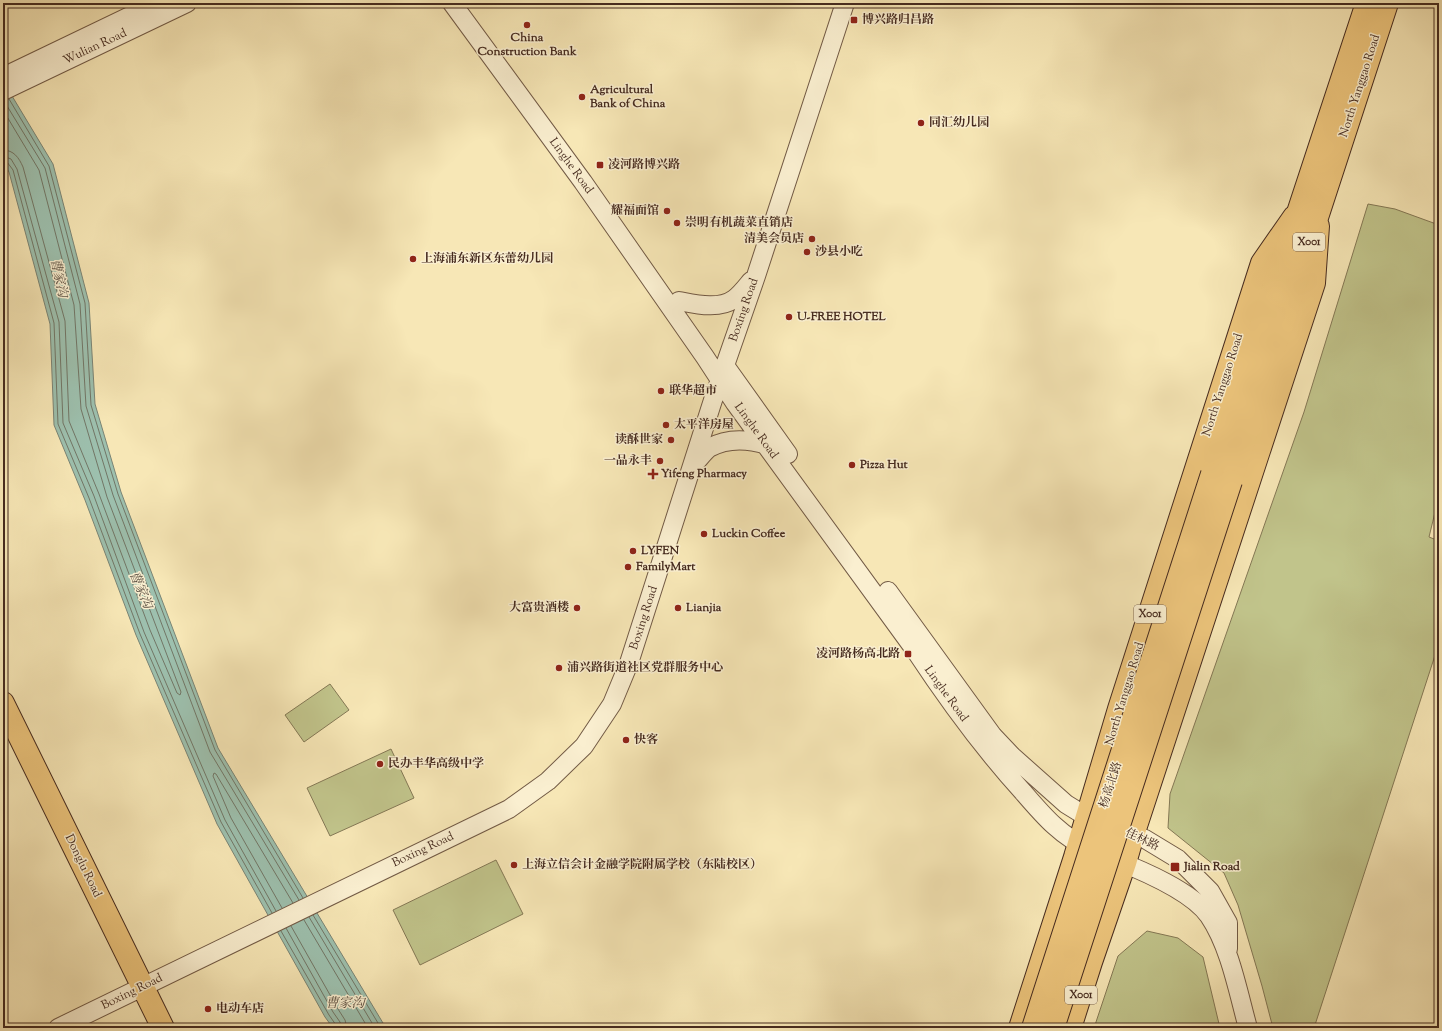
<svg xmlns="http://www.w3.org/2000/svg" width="1442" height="1031" viewBox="0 0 1442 1031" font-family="'Sorts Mill Goudy','Noto Serif SC',serif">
	<rect width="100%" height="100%" fill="#f7e7b6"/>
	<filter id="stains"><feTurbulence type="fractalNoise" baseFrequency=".005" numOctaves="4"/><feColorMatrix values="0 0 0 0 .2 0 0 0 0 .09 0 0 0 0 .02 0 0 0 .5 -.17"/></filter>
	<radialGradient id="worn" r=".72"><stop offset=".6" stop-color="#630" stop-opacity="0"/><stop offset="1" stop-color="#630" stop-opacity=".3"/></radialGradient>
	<!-- green -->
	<path fill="#c1c48b" stroke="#847855" d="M1368 204 1395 209 1439 225V496L1429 537 1439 541V643L1314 1028H1273L1262 986 1238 905 1224 873 1168 828 1170 794 1304 412Z
		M330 684 349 710 304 742 285 715Z
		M391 749 414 798 330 836 307 788Z
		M496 860 523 914 420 965 393 910Z
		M1147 931 1178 938 1203 957 1220 1028H1094L1118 956Z"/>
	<!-- water -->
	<path fill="#9dc0ae" stroke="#7a8475" d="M3 81 53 164 89 303 95 404 121 492 218 748 386 1028H333L325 1017 217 824 136 635 85 500 54 425 50 324 9 172 3 162Z"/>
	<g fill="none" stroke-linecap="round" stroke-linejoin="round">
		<!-- shore -->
		<path stroke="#727666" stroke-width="1" d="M9 99 49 166 85 303 91 405 118 494 215 750 303 898
			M4 101 45 168 80 304 86 406 113 495 210 752 299 900
			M3 110 39 170 74 305 81 409 107 497 181 692 180 695 177 693 150 630 99 494 69 421 65 321 23 167C19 158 14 150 3 150
			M3 156 11 159 17 169 59 322 63 423 94 496 144 632 225 820 276 911
			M3 161 7 162 13 170 54 323 58 424 89 498 140 634 221 822 272 913
			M282 908 231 818 213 776 214 773 216 774 293 903
			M313 915 381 1028
			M309 917 375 1028
			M304 920 368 1028
			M291 926 338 1009 345 1020 347 1028
			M286 928 333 1012 340 1022 341 1028
			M281 931 329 1015 336 1025V1028"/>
		<!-- minor casing -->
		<g stroke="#725a45" stroke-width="20">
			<path id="minor" d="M452 3 583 182 705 357 735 403 915 650C948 700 983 748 1023 792 1042 814 1062 838 1090 849
				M3 77 157 3
				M3 91 187 3
				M679 301C695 304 719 310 734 299 740 295 746 287 751 281
				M726 367 788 454
				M694 464C699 459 704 452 709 448 727 438 748 439 767 445
				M888 591 993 736 1012 756 1066 804 1087 817 1145 839 1178 859 1210 891 1228 923V949
				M1113 859C1141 870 1192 891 1209 916 1230 947 1238 992 1248 1028
				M58 1028 509 809 548 781 584 746 612 704 629 663 713 400 756 276 845 3"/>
		</g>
		<!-- major casing -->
		<g stroke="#462b1f" stroke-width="24">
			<path id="major" d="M3 703 163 1028
				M1020 1028 1075 857 1119 709 1262 263 1294 217
				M1070 1028 1091 962 1125 863 1133 835 1314 283 1318 226"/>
		</g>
		<!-- highway casing -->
		<g stroke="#462b1f" stroke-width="24">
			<path id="highway" d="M1212 474 1367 3
				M1231 481 1387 3"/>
		</g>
		<!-- minor -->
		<use href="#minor" stroke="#faefd0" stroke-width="18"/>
		<!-- major -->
		<use href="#major" stroke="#ecc47b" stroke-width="22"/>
		<!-- highway -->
		<use href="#highway" stroke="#ecc47b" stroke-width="22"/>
		<!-- highway-bridge casing -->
		<g stroke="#462b1f" stroke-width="24" stroke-linecap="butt">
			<path id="highway-bridge" d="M1033 1028 1212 474
				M1053 1028 1231 481"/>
		</g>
		<!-- highway-bridge -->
		<use href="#highway-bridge" stroke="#ecc47b" stroke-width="22"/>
	</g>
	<!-- markers -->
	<g fill="#8f2418" stroke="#faefd0" stroke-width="1.5">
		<rect x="850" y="16" width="8" height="8" rx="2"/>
		<circle cx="527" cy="25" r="4"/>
		<circle cx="582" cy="97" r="4"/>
		<circle cx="921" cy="123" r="4"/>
		<rect x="596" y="161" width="8" height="8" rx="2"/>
		<circle cx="667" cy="211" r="4"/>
		<circle cx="677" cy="223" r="4"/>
		<circle cx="812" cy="239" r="4"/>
		<circle cx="807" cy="252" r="4"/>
		<circle cx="413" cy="259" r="4"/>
		<circle cx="789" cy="317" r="4"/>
		<circle cx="661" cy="391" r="4"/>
		<circle cx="666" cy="425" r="4"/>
		<circle cx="671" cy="440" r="4"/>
		<circle cx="660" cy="461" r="4"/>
		<circle cx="852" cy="465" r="4"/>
		<path d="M651 468h4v4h4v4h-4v4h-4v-4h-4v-4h4z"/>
		<circle cx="704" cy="534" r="4"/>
		<circle cx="633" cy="551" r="4"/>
		<circle cx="628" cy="567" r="4"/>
		<circle cx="577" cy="608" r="4"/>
		<circle cx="678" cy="608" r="4"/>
		<rect x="904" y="650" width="8" height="8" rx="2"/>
		<circle cx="559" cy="668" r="4"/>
		<circle cx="626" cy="740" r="4"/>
		<circle cx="380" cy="764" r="4"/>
		<circle cx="514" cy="865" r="4"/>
		<rect x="1170" y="862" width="10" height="10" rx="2"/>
		<circle cx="208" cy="1009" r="4"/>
	</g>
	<g text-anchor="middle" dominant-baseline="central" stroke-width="3" stroke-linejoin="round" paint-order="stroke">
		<!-- shield labels -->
		<g fill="#faefd0" stroke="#7c6654" stroke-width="1">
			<rect x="1293" y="233" width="32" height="18" rx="3"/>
			<rect x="1134" y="605" width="32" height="18" rx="3"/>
			<rect x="1065" y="986" width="32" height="18" rx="3"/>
		</g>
		<g font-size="11" font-weight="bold" fill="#462b1f">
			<text x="1309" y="242">X001</text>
			<text x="1150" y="614">X001</text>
			<text x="1081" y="995">X001</text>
		</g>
		<!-- poi labels -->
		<g font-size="12" font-weight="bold" fill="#462b1f" stroke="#faefd0" text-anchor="start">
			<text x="862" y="20">博兴路归昌路</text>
			<text x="527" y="38" text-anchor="middle">China<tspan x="527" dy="14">Construction Bank</tspan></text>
			<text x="590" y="90">Agricultural<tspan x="590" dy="14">Bank of China</tspan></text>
			<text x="929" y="123">同汇幼儿园</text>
			<text x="608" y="165">凌河路博兴路</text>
			<text x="659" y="211" text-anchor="end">耀福面馆</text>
			<text x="685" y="223">崇明有机蔬菜直销店</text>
			<text x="804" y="239" text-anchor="end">清美会员店</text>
			<text x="815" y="252">沙县小吃</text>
			<text x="421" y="259">上海浦东新区东蕾幼儿园</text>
			<text x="797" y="317">U-FREE HOTEL</text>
			<text x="669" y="391">联华超市</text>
			<text x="674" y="425">太平洋房屋</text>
			<text x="663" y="440" text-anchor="end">读酥世家</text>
			<text x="652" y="461" text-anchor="end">一品永丰</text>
			<text x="860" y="465">Pizza Hut</text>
			<text x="661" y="474">Yifeng Pharmacy</text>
			<text x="712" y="534">Luckin Coffee</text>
			<text x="641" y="551">LYFEN</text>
			<text x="636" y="567">FamilyMart</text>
			<text x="569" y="608" text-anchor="end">大富贵酒楼</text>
			<text x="686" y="608">Lianjia</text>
			<text x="900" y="654" text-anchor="end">凌河路杨高北路</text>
			<text x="567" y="668">浦兴路街道社区党群服务中心</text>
			<text x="634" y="740">快客</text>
			<text x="388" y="764">民办丰华高级中学</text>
			<text x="522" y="865">上海立信会计金融学院附属学校（东陆校区）</text>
			<text x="1184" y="867">Jialin Road</text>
			<text x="216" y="1009">电动车店</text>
		</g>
		<!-- street labels -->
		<g font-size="12" fill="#462b1f" stroke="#faefd0">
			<text transform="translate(95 47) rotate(-25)">Wulian Road</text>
			<text transform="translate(1360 86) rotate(-72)">North Yanggao Road</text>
			<text transform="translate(571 166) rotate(54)">Linghe Road</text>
			<text transform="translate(744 310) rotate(-71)">Boxing Road</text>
			<text transform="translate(1223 385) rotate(-72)">North Yanggao Road</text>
			<text transform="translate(756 431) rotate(54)">Linghe Road</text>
			<text transform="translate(644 618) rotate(-72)">Boxing Road</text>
			<text transform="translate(946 694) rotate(54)">Linghe Road</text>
			<text transform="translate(1125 694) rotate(-73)">North Yanggao Road</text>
			<text transform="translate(1111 785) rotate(-72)">杨高北路</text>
			<text transform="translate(1142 840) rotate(25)">佳林路</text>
			<text transform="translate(423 850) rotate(-25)">Boxing Road</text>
			<text transform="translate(83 866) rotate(64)">Donglu Road</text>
			<text transform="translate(132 992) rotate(-26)">Boxing Road</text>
		</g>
		<!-- water labels -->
		<g font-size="13" font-style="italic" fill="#5c5043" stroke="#faefd0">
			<text transform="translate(58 278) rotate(78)">曹家沟</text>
			<text transform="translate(140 590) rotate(67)">曹家沟</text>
			<text x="345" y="1004">曹家沟</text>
		</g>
	</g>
	<!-- margin -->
	<rect width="1442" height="1031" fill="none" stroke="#f7e7b6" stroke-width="16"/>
	<rect x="4" y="4" width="1434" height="1023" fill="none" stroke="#462b1f" stroke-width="2"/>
	<rect x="8" y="8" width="1426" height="1015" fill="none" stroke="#462b1f"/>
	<rect width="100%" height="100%" filter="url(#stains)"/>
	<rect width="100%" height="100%" fill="url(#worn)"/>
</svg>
